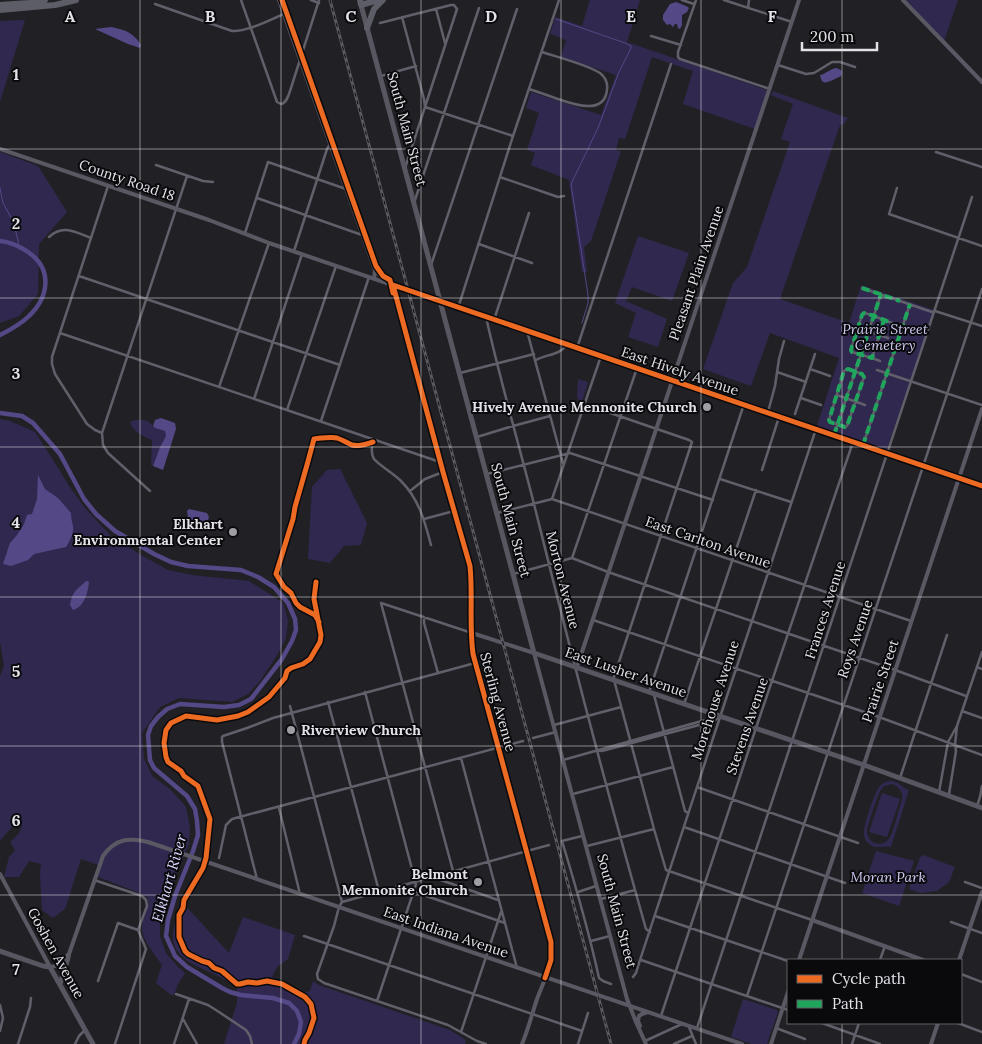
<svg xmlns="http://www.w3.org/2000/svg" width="982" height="1044" viewBox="0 0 982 1044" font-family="Lora,serif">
	<rect width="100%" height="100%" fill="#212125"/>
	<!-- green -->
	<path fill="#312850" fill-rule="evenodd" d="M590 0H640L627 42 767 90 755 129 683 104 693 71 652 57 625 139 619 138 616 150 621 151 591 241 584 247 587 272H582L569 180 531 165 535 153 527 150 539 113 526 108 531 92 601 115 616 75 561 57 566 40 550 34 555 17 582 26Z
		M906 0H958L944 41Z
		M25 20 0 102V21Z
		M773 91 848 118 844 124 840 125 780 299 849 323 861 285 934 310 887 449H885L817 426 839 358 770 333 751 386 703 369 733 283 747 267 790 142 781 139 793 104 771 95Z
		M0 152 38 166 67 212 39 244 38 294 19 316 0 323Z
		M638 236 689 253 672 301 632 287 626 301 667 319 658 347 628 337 636 313 615 303Z
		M578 379 588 382 582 402 579 403 577 396Z
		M0 419 10 421 35 432 60 471 69 486 85 508 110 535 141 555 168 570 192 575 249 581 268 593 283 603 288 620 286 638 279 652 260 681 248 694 232 702 179 698 160 707 142 733 144 759 153 777 170 789 186 807 190 828 189 844 177 871 166 903 160 914V936L166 953 177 966 185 973 178 984 174 995H171L156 983 162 965C156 956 143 941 142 930 141 920 149 910 148 898L142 894 98 877 101 866 81 859 65 909 53 918 42 910 40 873 41 864 29 861 19 877H4L9 857 15 850 10 842C18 836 24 829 21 818L17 821 0 841V676L4 666 0 642Z
		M135 420H144L149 422 155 428 165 431 166 436 160 447 153 466 151 465 152 440C144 437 132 431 130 422Z
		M340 469 367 523 361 545 344 546 330 563 308 559 312 487 327 470Z
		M890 781C899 781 902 788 909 790L891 847C884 845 876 850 869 844 866 841 864 838 864 834 863 827 875 790 880 786 883 782 886 782 890 781ZM892 784C900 787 903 792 902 800 898 811 895 827 890 837 884 848 868 845 867 832 867 825 877 799 880 791L884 786Z
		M882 793 900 799 887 837 869 832Z
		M876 851 914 861 899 906 862 893Z
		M923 855 955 867 949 882 937 891 921 893 909 889 920 857Z
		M180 900 229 953 243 917 295 935 288 959 277 967 272 977 297 992 305 994 306 992 310 991 313 981 319 985 450 1030 466 1040 465 1044H224L237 1003V987C231 984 226 980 220 977 202 967 172 961 173 935 174 923 178 911 180 900Z
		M743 999 777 1010 778 1012 767 1044H752L731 1037Z"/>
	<!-- water -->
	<path fill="#554886" d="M676 2 686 6 689 8 687 12 682 15V25L680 29 678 28 677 24H675L673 27 670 24 667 25 663 20V15L670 4Z
		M111 27C125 30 133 32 141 45L140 48 128 44 95 29Z
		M837 68 842 71C842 73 842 74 841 76 839 77 835 79 833 80 825 83 822 85 820 75 826 74 831 68 837 68Z
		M161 418 175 423 176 429 163 470 153 466 160 447 166 436 165 431 155 428 153 426 155 420Z
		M38 475 45 489 58 498 71 513C71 518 72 522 73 526 74 533 70 541 66 547L34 554 28 560 11 566 3 564 10 543 17 535 24 524 27 515 32 514 37 499Z
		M189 509 207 513 209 517 206 526 204 527 188 518 187 511Z
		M86 581H88L89 582C88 593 84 607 73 610L70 605C73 590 76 591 86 581Z"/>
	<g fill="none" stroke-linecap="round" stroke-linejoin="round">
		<!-- stream -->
		<path stroke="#554886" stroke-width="1" d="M556 19 625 43 631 46V48L619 72 598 128 571 184 588 295V303L582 323
			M0 188 3 203 14 223 19 246"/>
		<!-- river -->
		<path stroke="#554886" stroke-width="4.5" d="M0 241C11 242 19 246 28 252 53 269 49 297 29 316 21 324 10 330 0 335
			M0 413 22 416 33 423 60 454 84 499 96 514 115 531 154 554 171 562 188 566 241 570 258 577 274 587 288 603 295 619 296 630 292 641 282 659 251 699 239 705 224 707 180 704 167 709 158 717 151 726 148 735 150 760 154 768 187 796 195 809 197 821 198 835 193 851 175 896 168 920 166 936 175 956 187 967 222 988 230 992 241 995 273 998 289 1003 297 1011 301 1022 299 1034 294 1044"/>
		<!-- street -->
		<path stroke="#61606a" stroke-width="2.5" d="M241 0 277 102 281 104C287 103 289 94 291 88L319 0
			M311 0 319 3
			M682 0 694 4
			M696 0 678 52V57L680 59 770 89
			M724 0 792 22
			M155 4 232 31C247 32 269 20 284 14
			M748 8 749 0
			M436 9 445 43
			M402 17 424 99 425 107 513 136
			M380 23 451 5H454L457 9 405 168
			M651 36 681 45
			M778 65 806 74 814 73 832 62H840L855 67
			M381 76 416 66
			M529 89C538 92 547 95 555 98 570 103 604 117 607 90 608 83 605 77 600 73 588 65 557 57 542 52
			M936 152 982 167
			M156 165 203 181 213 182
			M500 177 558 197 564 196
			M108 186 52 357V364L55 374 87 424 95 430 102 433 103 445 108 453 150 491
			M897 188 889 214 982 246
			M257 198 362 235
			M415 200 479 8
			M245 233 268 162 346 189
			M49 237C63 224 75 232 91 238
			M479 244 532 263
			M294 251 327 149 330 144
			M431 265 517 9
			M79 276 340 365
			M862 288 932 312 935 311 982 326
			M458 308 513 136 559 0
			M486 317C500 380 518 441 534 504 569 646 606 788 646 929L650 932
			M494 320 529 213
			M884 320 872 358 852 352 851 350 862 315 864 313C873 315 883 320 892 323
			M858 328 888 338
			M527 331 563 463
			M60 333 440 462
			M577 348 671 64
			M872 358 880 361
			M536 360C547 354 561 355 567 344
			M810 369 830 376
			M848 369 862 374 864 377 847 426 845 427 830 422 829 420 844 371Z
			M877 370 982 405
			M777 372 806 382
			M460 373 534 354
			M219 387 269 243
			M837 395 865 405
			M801 398 821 405
			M254 399 302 254
			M584 404 689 440 692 442 613 680
			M287 410 336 266
			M768 412 775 386 779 359 784 341
			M795 414 815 354
			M321 421 369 277
			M102 433 187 176
			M834 435 881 294
			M477 437 513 426 550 416
			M373 439C372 445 370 453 374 459 379 465 394 474 401 481 419 499 425 522 431 545
			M863 445 910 304
			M762 470 779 417
			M487 474 570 453 713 500
			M720 479 791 502
			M410 491 425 479 443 472
			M552 499 601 356
			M497 513 552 499 911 621
			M424 519 454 511
			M572 558 637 368
			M513 574 572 558 608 572 895 670 966 696
			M424 617V623L438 673
			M593 620 879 717 982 755
			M977 667 982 669
			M614 680 654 829 666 870 812 920
			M365 692 416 884 377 1001
			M649 692 744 404
			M654 695 685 811 688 813
			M328 702 379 891
			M684 704 756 490
			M290 706 342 902
			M962 711 982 718
			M554 725 621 707
			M957 726 982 652
			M533 738 556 732
			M597 750 602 751 714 721 719 717
			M461 758 517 968
			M563 760 716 717
			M900 778 947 635
			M697 787 858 843
			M939 792 948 742 957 726 955 745 956 751 949 794
			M573 794 673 767
			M977 806 980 797 982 786
			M279 808 299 890V893
			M684 827 845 883
			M582 836 562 841C576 887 589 932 599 978L603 981 611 984
			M587 846 654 829
			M219 858 226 825 232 819 523 741
			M453 871 381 603 472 633
			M434 877 438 879 498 900
			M257 879 222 742V737L223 736 247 728 273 718 475 663
			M94 880 142 896 146 900 147 906 138 930 146 949 115 1044
			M965 882 982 888
			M397 886 505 923
			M578 892 596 886
			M601 899 635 890
			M655 916 788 961
			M951 922 982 933
			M304 936 582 1031
			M591 941 610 936
			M641 960 788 1010
			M880 960 885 946
			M961 974 982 982
			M633 977 636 973 640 960 726 699 816 429
			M98 981 118 923 138 930
			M176 994 208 1005 219 1012 246 1030 250 1036 252 1044
			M747 996 982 289
			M0 1005 3 1018 0 1031
			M661 1016 756 728 853 442
			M183 1019 197 1044
			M822 1023 880 1044
			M958 1023 982 1032
			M689 1027 696 1044
			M697 1028 972 197
			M776 1028 805 1039
			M461 1032 501 912
			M645 1041 682 1024
			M18 1044 30 1007 31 998
			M75 1044 79 1036 84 1031
			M174 1044 189 999
			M486 1044 477 1041 448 1025 324 983 318 979 317 974 334 926 339 907 342 902 549 845
			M578 1044 588 1013
			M674 1044 692 1036
			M852 1044 859 1023"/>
		<!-- secondary -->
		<path stroke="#5a5863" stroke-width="4" d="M279 0 375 270 374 279
			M903 0 982 82
			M0 149 209 220 269 243 982 486
			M375 270 385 281
			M393 285 443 472 470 566C474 598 469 631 475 663L551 942C554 963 544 980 537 999 532 1014 528 1030 522 1044
			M472 633 534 653 627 999 636 1022 646 1044
			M575 667 578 664 799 0
			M0 874 50 967C59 965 69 965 69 954L103 856C115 839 128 837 148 842L742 1044
			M812 920 923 960
			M799 960 982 409
			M959 960 982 892
			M59 964 69 954
			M640 1026 638 1021 639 1016 642 1014 648 1012
			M771 1044 788 992
			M931 1044 938 1023"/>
		<!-- primary -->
		<path stroke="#585761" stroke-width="5" d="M361 5 534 653 864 765 982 808
			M0 951 43 966 50 967 93 1044
			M60 984 67 961"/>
		<!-- highway -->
		<path stroke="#5d5d67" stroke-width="6" d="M360 0 361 5 378 0
			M0 5 29 3 45 0
			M0 10 55 5 76 0
			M367 28 374 9 383 0"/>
		<!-- rail casing -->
		<g stroke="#5a5960" stroke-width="3">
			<path id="rail" d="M330 0 611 1044"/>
		</g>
		<!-- rail -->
		<use href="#rail" stroke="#0a0a0d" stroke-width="1" stroke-dasharray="4" stroke-linecap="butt"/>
		<!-- quiet -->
		<path stroke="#20a55d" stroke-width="4" stroke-dasharray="8 4" stroke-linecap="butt" d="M862 288 900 301
			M884 320 872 358 852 352 851 350 862 315 864 313C873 315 883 320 892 323
			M848 369 862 374 864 377 847 426 845 427 830 422 829 420 844 371Z
			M834 435 881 294
			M863 445 910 304"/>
		<!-- cycleway casing -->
		<g stroke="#0a0a0d" stroke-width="8">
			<path id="cycleway" d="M282 0 376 266 383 276 390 280 393 293
				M393 285 443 472 470 566C473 595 469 625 473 654L551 942V960L545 978
				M393 285 982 486
				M319 622 315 615 300 607 296 603 291 593 284 587 276 574 293 519 295 507 307 465 314 439C318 438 333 437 337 438 343 440 347 443 352 445 359 447 366 444 373 442
				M304 1044 305 1040 309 1033 314 1018 311 1004 305 997 282 984 267 981 257 983 248 982 240 984H237L222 971 214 968 209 963 202 961 188 954 185 951 179 937V915L183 908 184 900 203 868 206 858 210 819 198 786 184 776 181 771 168 762 166 757 164 743 166 730 171 723 186 716 217 720 238 716 248 712 269 697 285 678 287 671 291 668 303 664 310 659 320 642 321 635 314 599 316 582"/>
		</g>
		<!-- cycleway -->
		<use href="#cycleway" stroke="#ed6a23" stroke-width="5"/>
	</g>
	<!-- grid -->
	<path fill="none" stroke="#e3e2e8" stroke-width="1" stroke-opacity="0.55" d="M140 0V1044M281 0V1044M421 0V1044M561 0V1044M701 0V1044M842 0V960M0 149H982M0 298H982M0 447H982M0 597H982M0 746H982M0 895H982M842 1023V1044"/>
	<!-- markers -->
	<g fill="#9f9ea4" stroke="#0a0a0d" stroke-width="2">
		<circle cx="707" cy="407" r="5"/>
		<circle cx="233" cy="532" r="5"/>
		<circle cx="291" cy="730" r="5"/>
		<circle cx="478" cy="882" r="5"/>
	</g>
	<g text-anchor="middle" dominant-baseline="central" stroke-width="4" stroke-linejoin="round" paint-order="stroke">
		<!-- street labels -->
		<g font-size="14" fill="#e3e2e8" stroke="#0a0a0d">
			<text transform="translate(407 129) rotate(75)">South Main Street</text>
			<text transform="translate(127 180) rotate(19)">County Road 18</text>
			<text transform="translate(696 273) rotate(-71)">Pleasant Plain Avenue</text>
			<text transform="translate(680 371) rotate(19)">East Hively Avenue</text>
			<text transform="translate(511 520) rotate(75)">South Main Street</text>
			<text transform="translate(708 542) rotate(19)">East Carlton Avenue</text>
			<text transform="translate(563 580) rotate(76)">Morton Avenue</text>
			<text transform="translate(825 610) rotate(-72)">Frances Avenue</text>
			<text transform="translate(855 639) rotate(-71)">Roys Avenue</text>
			<text transform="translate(626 672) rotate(19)">East Lusher Avenue</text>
			<text transform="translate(880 681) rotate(-71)">Prairie Street</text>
			<text transform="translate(715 700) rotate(-72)">Morehouse Avenue</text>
			<text transform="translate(498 702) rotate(75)">Sterling Avenue</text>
			<text transform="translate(747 726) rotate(-71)">Stevens Avenue</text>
			<text transform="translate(617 911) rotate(75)">South Main Street</text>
			<text transform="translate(446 932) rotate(19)">East Indiana Avenue</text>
			<text transform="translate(56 953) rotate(61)">Goshen Avenue</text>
		</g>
		<!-- park labels -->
		<g font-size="14" font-style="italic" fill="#d0cbf3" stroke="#0a0a0d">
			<text x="885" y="329">Prairie Street<tspan x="885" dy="16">Cemetery</tspan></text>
			<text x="888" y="877">Moran Park</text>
		</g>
		<!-- poi labels -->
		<g font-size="14" font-weight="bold" fill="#e3e2e8" stroke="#0a0a0d" text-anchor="end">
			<text x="697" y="407">Hively Avenue Mennonite Church</text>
			<text x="223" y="524">Elkhart<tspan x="223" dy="16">Environmental Center</tspan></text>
			<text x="301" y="730" text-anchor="start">Riverview Church</text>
			<text x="468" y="874">Belmont<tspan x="468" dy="16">Mennonite Church</tspan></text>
		</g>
		<!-- water labels -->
		<g font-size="15" font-style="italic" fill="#d9d4fc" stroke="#0a0a0d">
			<text transform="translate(169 878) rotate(-74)">Elkhart River</text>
		</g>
	</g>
	<g font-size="16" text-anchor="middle" font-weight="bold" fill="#e3e2e8" stroke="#0a0a0d" stroke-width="4" stroke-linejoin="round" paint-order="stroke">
		<text x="70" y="22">A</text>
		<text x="210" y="22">B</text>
		<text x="351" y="22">C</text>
		<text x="491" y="22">D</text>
		<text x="631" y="22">E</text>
		<text x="772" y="22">F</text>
		<text x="16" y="80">1</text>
		<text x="16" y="229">2</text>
		<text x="16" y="379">3</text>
		<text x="16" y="528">4</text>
		<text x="16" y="677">5</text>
		<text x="16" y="826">6</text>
		<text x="16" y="975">7</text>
	</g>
	<!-- legend -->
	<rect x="787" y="959" width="175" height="65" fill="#0a0a0d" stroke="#616065"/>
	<rect x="797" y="975" width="25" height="8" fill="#ed6a23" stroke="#616065"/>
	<text x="832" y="984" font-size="15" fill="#e3e2e8">Cycle path</text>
	<rect x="797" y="1000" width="25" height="8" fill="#20a55d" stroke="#616065"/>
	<text x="832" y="1009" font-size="15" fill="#e3e2e8">Path</text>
	<!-- scale -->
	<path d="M802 42v8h75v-8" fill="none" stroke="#e3e2e8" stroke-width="2.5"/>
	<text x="810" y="42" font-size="15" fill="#e3e2e8" stroke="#0a0a0d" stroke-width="4" paint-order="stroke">200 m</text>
</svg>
